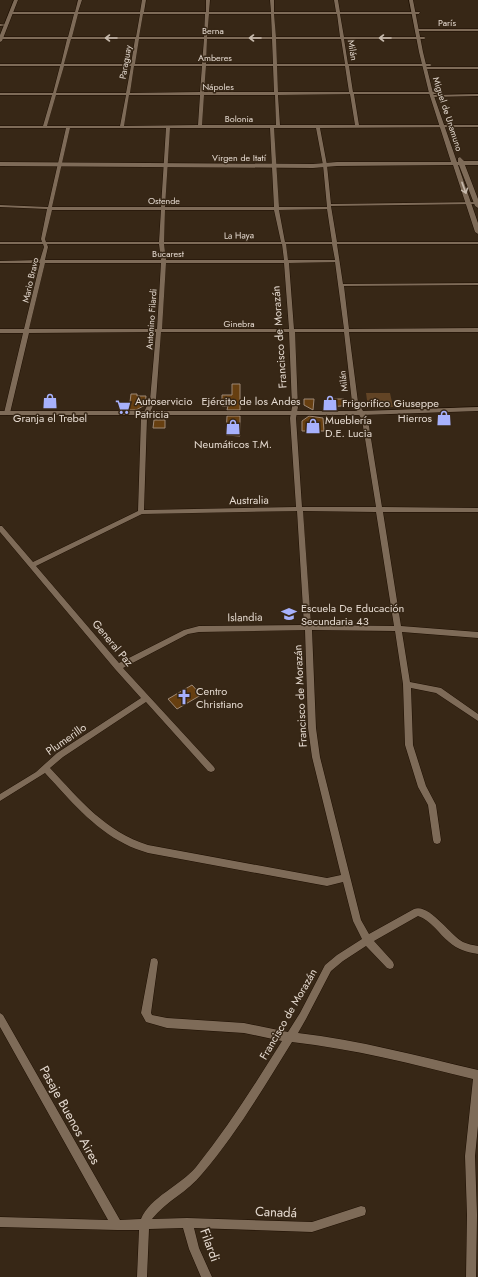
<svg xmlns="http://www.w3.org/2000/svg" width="478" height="1277" viewBox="0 0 478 1277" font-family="Jost,sans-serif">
	<rect width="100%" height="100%" fill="#372716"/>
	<!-- green -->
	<path fill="#624425" d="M366 393H390L393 407H368Z"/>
	<!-- building -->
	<path fill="#673f10" stroke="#9d8875" d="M232 384H240V410H227L228 406H222V395H232Z
		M131 394H137V396H146L145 405 136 410H129Z
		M304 399H314L313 410 304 405Z
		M326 399H344L345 405 341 406 327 407Z
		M227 416H240V436L226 435Z
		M309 416 323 418 324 431H302V421Z
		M154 420H165V428H153Z
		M192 685 201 695 177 709 168 699Z"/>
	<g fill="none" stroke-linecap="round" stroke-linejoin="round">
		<!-- minor casing -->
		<g stroke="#1e0f02" stroke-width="1">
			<path id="minor" d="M78 0H82L78 12H140L142 0H146L144 12H206V0H210L209 12H271L270 0H274V12H336L334 0H338L340 12H420L419 14H340L344 37H424L426 38 424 39H344L348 64H430L432 65 430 66H349L353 92H437L439 93 437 94H354L359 125H478V127L320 128 327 165 331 204 478 202V204L331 206 337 242H478V244H337L343 284 478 283V285L344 286 349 329 478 328V332H349L358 402 368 420 382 507 478 508V512H383L401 626 478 632V638L402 632 410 682 441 688 478 714V721L436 693 411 688 413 745 426 786 436 805 441 840 440 843 437 844 434 843 433 840 428 805 418 787 405 745 403 684 395 631 312 630 316 728 320 757 361 920 369 934 414 909C429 903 450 935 463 942 467 944 473 945 478 946V954C467 952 458 950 449 942 439 934 431 920 418 916L374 941 393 962 394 965 393 968 390 969 387 968 366 946 343 961 331 971 306 1019 298 1033C359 1040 418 1056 478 1070V1126L475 1156 477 1215 476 1277H466L467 1215 465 1156 473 1079C413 1064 354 1049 292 1042 264 1087 237 1133 202 1174 188 1192 166 1201 152 1219L187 1218 312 1222 361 1206 365 1207 366 1211 365 1215 312 1232 194 1228 199 1248 212 1277H201L189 1249 183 1228 149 1229 147 1277H137L139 1230H117L0 1227V1217L108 1220 0 1027V1013L3 1015 120 1220 141 1219C150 1197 180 1186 196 1167 228 1127 255 1084 282 1041L244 1033 167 1028 146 1022 141 1013 151 959 154 958 157 959 158 962 151 1013 152 1015 167 1018 244 1023 288 1032 300 1013 325 965 337 955 362 939 353 921 343 882 327 886 148 853C140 850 132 848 125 844 93 828 69 799 45 773L0 801V794L36 772 57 753 141 698 115 669 0 532V526H2L33 562 138 511 141 418 150 400 156 332 29 333 10 413 7 415 4 413 23 333H0V329H24L40 263H0V261L40 260 44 247 43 244H0V242H42L41 239 47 209 0 207V205L48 207 66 128H0V126H43L52 95H0V93H53L60 66H0V64H61L67 39H1L0 37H68L74 14H11L9 13 11 12H75ZM78 14H140L136 37H72ZM143 14H205L204 37H139ZM209 14H271L272 37H207ZM274 14H337L340 37H276ZM71 39H135L131 64H64ZM139 39H204L202 64H135ZM207 39H272L273 64H206ZM276 39H341L345 64H277ZM64 66H131L126 93H56ZM134 66H202L200 92 130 93ZM206 66H273L274 92H204ZM277 66H345L349 92H278ZM350 94 355 125H280L278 95ZM56 95H126L120 126H47ZM129 95H200L198 125 124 126ZM204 95H275L276 125H202ZM70 128H166L161 207H52ZM170 128H270L274 207H165ZM274 128H316L323 165 327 207H279ZM327 209 332 242H285L279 210ZM52 210H161L159 242H46L45 239ZM165 210H274L281 242H164ZM47 244H159L161 260H45L48 247ZM164 244H282L284 260H166ZM286 244H332L335 260H288ZM335 262 344 329H294L289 263ZM45 263H161L157 329H29ZM166 263H284L289 329H162ZM161 332H289L292 407 290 418 296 507 144 510 147 418 156 400ZM295 332H344L352 402 362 420 376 507H302L296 418 298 407ZM297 511 304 625 199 626 184 630 119 663 36 566 142 514ZM303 511 376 512 394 626 311 625ZM305 630 308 728 312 757 341 875 327 878 148 845C106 832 80 800 50 768L63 757 146 702 208 771 211 772 214 771 215 769 214 767 123 668 188 634 199 632Z
				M0 24 8 25 0 26Z
				M417 29H478V31H416Z
				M425 67H478V69H424L423 68Z
				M478 94V96L432 97 430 96 432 95Z"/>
		</g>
		<!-- tertiary casing -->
		<g stroke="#1e0f02" stroke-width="1">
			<path id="tertiary" d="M14 0H18L2 41 0 42V35Z
				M409 0H413L423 52 433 93 457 162H458V158L460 157 464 161H478V165H465L478 199V208L475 206 459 165H458L478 223V234L475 232 453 165 337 166 313 168 0 166V162L313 164 337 162H451L429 93 419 52Z"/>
		</g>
		<!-- secondary casing -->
		<g stroke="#1e0f02" stroke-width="1">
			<path id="secondary" d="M478 407V411L362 415H0V411H362Z"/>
		</g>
		<!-- minor -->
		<use href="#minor" fill="#7e6b58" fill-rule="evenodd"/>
		<!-- tertiary -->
		<use href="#tertiary" fill="#7e6b58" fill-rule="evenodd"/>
		<!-- secondary -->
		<use href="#secondary" fill="#7e6b58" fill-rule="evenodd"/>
	</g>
	<!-- one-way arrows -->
	<defs><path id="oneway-shaft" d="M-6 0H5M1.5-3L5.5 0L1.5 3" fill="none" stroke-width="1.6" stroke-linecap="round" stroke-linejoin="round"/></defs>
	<g stroke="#c6b9ac">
		<use href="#oneway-shaft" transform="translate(111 38) rotate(-180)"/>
		<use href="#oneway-shaft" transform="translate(255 38) rotate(-180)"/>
		<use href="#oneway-shaft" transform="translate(385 38) rotate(180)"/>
		<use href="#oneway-shaft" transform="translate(464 188) rotate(70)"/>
	</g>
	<!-- icons -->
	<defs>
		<g id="shop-bare" transform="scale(1.2)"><path d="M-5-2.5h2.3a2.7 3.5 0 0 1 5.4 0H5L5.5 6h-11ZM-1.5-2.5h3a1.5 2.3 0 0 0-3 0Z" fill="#a7b1fc" stroke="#372716" stroke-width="2.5" paint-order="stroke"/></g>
		<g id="supermarket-bare" transform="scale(1.2)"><path d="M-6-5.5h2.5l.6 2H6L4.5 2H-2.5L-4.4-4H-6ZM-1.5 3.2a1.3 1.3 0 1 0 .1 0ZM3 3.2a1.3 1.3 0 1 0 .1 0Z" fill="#a7b1fc" stroke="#372716" stroke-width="2.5" paint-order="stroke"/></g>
		<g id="school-bare" transform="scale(1.2)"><path d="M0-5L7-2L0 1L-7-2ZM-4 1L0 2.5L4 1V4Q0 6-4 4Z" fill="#a7b1fc" stroke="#372716" stroke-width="2.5" paint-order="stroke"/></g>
		<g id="church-bare" transform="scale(1.2)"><path d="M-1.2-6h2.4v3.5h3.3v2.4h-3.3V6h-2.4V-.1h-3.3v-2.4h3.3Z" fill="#a7b1fc" stroke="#372716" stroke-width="2.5" paint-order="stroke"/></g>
	</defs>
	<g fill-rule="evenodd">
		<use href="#shop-bare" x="50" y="401"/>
		<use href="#shop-bare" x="330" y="403"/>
		<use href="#supermarket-bare" x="123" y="407"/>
		<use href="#shop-bare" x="444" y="418"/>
		<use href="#shop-bare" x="313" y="426"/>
		<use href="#shop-bare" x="233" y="427"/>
		<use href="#school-bare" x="289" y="614"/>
		<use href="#church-bare" x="184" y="697"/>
	</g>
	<g text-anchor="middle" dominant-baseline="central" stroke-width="3" stroke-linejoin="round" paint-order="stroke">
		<!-- far-street labels -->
		<g font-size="9" fill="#e5dad0" stroke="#372716">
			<text x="447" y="22">París</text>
			<text x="213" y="30">Berna</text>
			<text transform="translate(353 50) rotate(80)">Milán</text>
			<text x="215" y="57">Amberes</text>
			<text transform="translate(125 62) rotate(-80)">Paraguay</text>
			<text x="218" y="86">Nápoles</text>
			<text transform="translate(448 114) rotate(72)">Miguel de Unamuno</text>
			<text x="239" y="118">Bolonia</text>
			<text x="239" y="157">Virgen de Itatí</text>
			<text x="164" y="200">Ostende</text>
			<text transform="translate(239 235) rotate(-1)">La Haya</text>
			<text x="168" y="253">Bucarest</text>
			<text transform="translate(30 280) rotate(-77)">Mario Bravo</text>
			<text transform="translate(151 319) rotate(-86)">Antonino Filardi</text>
			<text x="239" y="323">Ginebra</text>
			<text transform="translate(343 381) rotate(-97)">Milán</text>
		</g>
		<!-- street labels -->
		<g font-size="11" fill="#e5dad0" stroke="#372716">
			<text transform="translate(279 337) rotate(-94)">Francisco de Morazán</text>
			<text x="251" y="401">Ejército de los Andes</text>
			<text transform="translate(249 500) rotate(-1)">Australia</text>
			<text transform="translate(245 617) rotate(-1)">Islandia</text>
			<text transform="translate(113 643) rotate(50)">General Paz</text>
			<text transform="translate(300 696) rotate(-93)">Francisco de Morazán</text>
			<text transform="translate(66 739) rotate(-35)">Plumerillo</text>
			<text transform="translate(288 1014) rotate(-60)">Francisco de Morazán</text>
		</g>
		<!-- poi labels -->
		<g font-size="11" fill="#e5dad0" stroke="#372716" text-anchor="start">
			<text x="135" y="401">Autoservicio<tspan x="135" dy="13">Patricia</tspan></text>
			<text x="342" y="403">Frigorifico Giuseppe</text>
			<text x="50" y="418" text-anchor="middle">Granja el Trebel</text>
			<text x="432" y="418" text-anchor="end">Hierros</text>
			<text x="325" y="420">Mueblería<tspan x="325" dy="13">D.E. Lucia</tspan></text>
			<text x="233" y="444" text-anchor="middle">Neumáticos T.M.</text>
			<text x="301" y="608">Escuela De Educación<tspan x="301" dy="13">Secundaria 43</tspan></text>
			<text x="196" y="691">Centro<tspan x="196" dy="13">Christiano</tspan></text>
		</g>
		<!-- near-street labels -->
		<g font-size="13" fill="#e5dad0" stroke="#372716">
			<text transform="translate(70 1115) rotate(61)">Pasaje Buenos Aires</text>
			<text transform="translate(276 1212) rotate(2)">Canadá</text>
			<text transform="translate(210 1245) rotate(70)">Filardi</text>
		</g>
	</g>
</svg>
